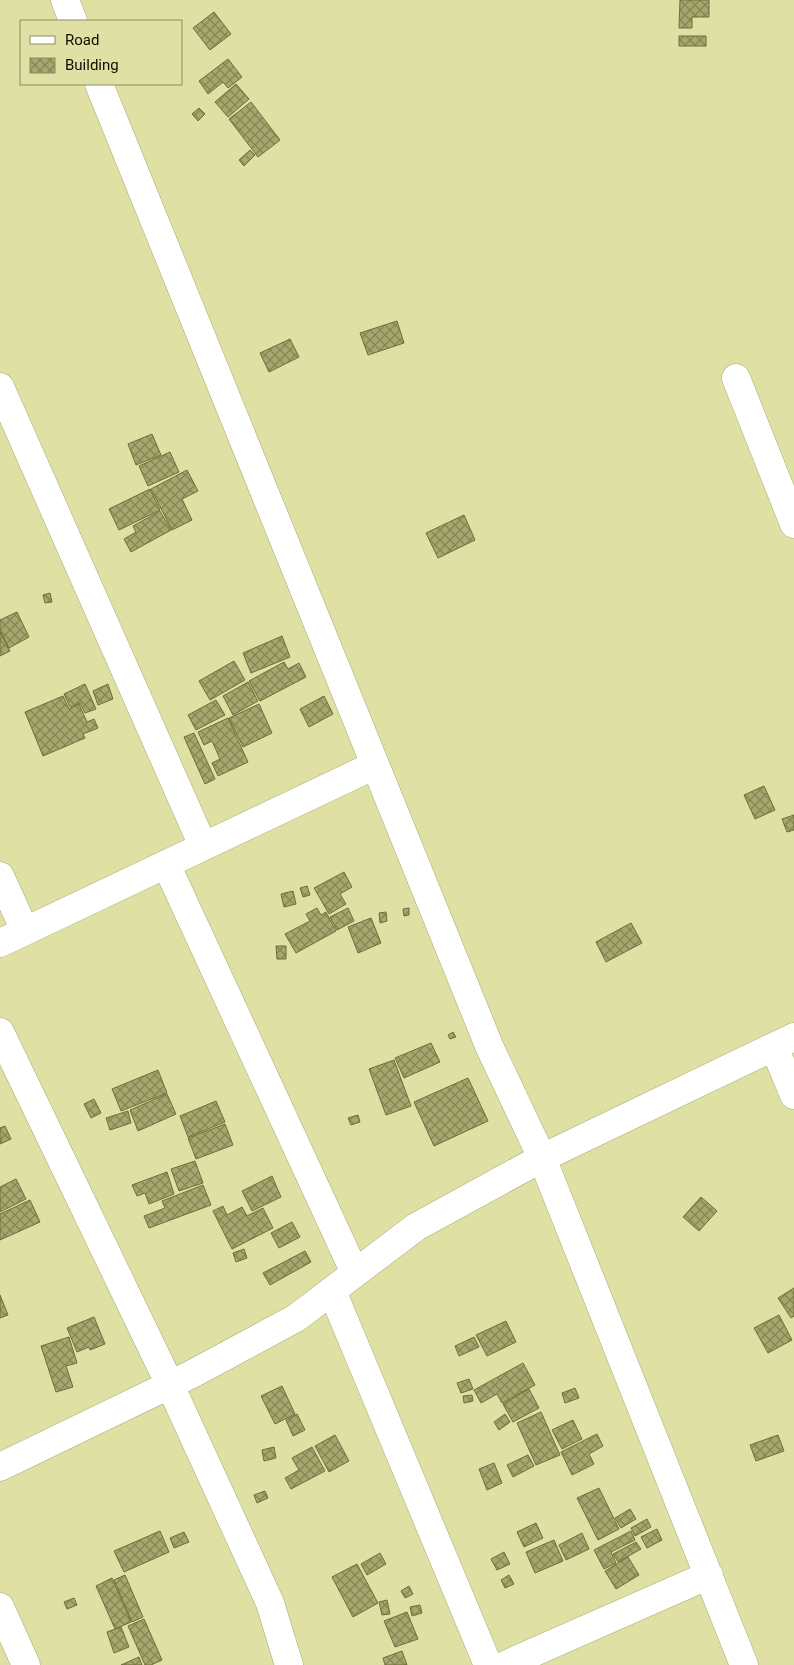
<svg xmlns="http://www.w3.org/2000/svg" width="794" height="1665" viewBox="0 0 794 1665" font-family="Roboto,sans-serif">
	<defs>
		<pattern id="building-cross-hatch" width="8" height="8" patternUnits="userSpaceOnUse" patternTransform="scale(1.25)"><rect width="8" height="8" fill="#a5a76d"/><path d="M0 0l8 8M0 8l8-8" fill="none" stroke="#858657"/></pattern>
	</defs>
	<rect width="100%" height="100%" fill="#dee0a4"/>
	<!-- building -->
	<path fill="url(#building-cross-hatch)" stroke="#6e6f37" d="M680 0H709V17H692V28H679Z
		M214 12 231 34 210 50 193 28Z
		M679 36H706V46H679Z
		M228 59 242 77 228 88 223 82 208 94 199 81Z
		M236 84 249 99 228 117 215 102Z
		M251 102 280 140 258 157 229 119Z
		M199 108 205 114 198 121 192 114Z
		M250 150 255 155 244 166 239 160Z
		M397 321 404 343 368 355 360 333Z
		M290 339 299 357 269 372 260 353Z
		M152 434 161 455 136 465 128 444Z
		M170 452 179 472 148 486 139 466Z
		M187 470 198 491 182 499 192 520 172 530 151 489Z
		M150 489 160 510 119 530 109 509Z
		M160 511 171 530 131 552 124 539 136 532 133 526Z
		M464 515 475 540 438 558 426 533Z
		M50 593 52 602 45 603 43 595Z
		M17 612 29 637 9 648 0 630V620Z
		M0 632 10 651 0 656Z
		M282 636 290 657 251 673 243 653Z
		M234 661 245 680 210 700 199 681Z
		M284 662 288 669 299 663 306 677 260 701 249 681Z
		M248 682 258 701 233 715 223 696Z
		M85 684 96 709 85 713 80 703 70 707 64 694Z
		M108 684 113 699 98 705 93 691Z
		M63 696 69 709 79 704 87 722 94 719 98 728 83 734 85 738 43 756 25 712Z
		M324 696 333 714 309 727 300 709Z
		M216 700 225 715 196 730 188 715Z
		M259 704 272 733 243 747 229 718Z
		M228 718 248 762 218 776 212 763 220 759 212 741 204 745 198 732Z
		M194 733 215 779 205 784 184 737Z
		M764 786 775 810 755 819 744 795Z
		M794 815V830L787 832 782 819Z
		M344 872 352 887 340 894 346 904 329 914 314 888Z
		M307 886 310 895 303 897 300 888Z
		M293 891 296 904 284 907 281 894Z
		M317 908 321 915 326 912 336 931 296 953 285 934 310 921 306 914Z
		M348 908 354 921 337 930 330 917Z
		M409 908V915L404 916 403 909Z
		M386 912 387 921 380 923 379 913Z
		M371 918 381 943 358 953 348 927Z
		M631 923 642 943 606 962 596 942Z
		M276 946H286V959H277Z
		M453 1032 456 1037 450 1039 448 1035Z
		M431 1043 440 1062 404 1078 395 1058Z
		M394 1060 411 1106 386 1115 369 1069Z
		M158 1070 167 1093 121 1111 112 1089Z
		M468 1078 488 1121 434 1146 414 1102Z
		M167 1094 176 1114 138 1131 130 1110Z
		M94 1099 101 1113 91 1118 84 1104Z
		M216 1101 225 1122 188 1137 180 1116Z
		M128 1111 131 1123 110 1130 106 1118Z
		M358 1115 360 1122 351 1125 348 1118Z
		M225 1124 233 1145 196 1159 188 1138Z
		M5 1126 11 1139 0 1144V1128Z
		M195 1161 203 1183 179 1191 171 1169Z
		M167 1172 174 1194 149 1204 145 1193 137 1196 132 1185Z
		M272 1176 281 1197 252 1211 242 1191Z
		M16 1179 26 1199 0 1212V1187Z
		M203 1185 211 1205 149 1228 144 1216 165 1208 162 1201Z
		M701 1197 717 1211 699 1231 683 1217Z
		M30 1200 40 1222 0 1240V1214Z
		M223 1206 227 1215 242 1207 247 1216 263 1208 273 1228 232 1249 213 1211Z
		M292 1222 300 1237 279 1248 271 1233Z
		M244 1249 247 1258 236 1262 233 1253Z
		M305 1251 311 1262 270 1285 263 1273Z
		M794 1288V1316L791 1318 778 1298Z
		M0 1295 8 1315 0 1318Z
		M779 1315 792 1340 768 1353 754 1328Z
		M94 1317 105 1344 90 1350 89 1347 77 1352 67 1328Z
		M506 1321 516 1342 487 1356 476 1335Z
		M69 1337 77 1363 66 1366 73 1387 56 1392 41 1346Z
		M474 1337 479 1347 459 1356 455 1346Z
		M523 1363 535 1385 502 1403 497 1394 481 1403 474 1390Z
		M469 1379 473 1389 461 1393 457 1383Z
		M282 1386 295 1414 275 1424 261 1396Z
		M575 1388 579 1398 565 1403 562 1393Z
		M529 1389 539 1408 513 1422 503 1404Z
		M472 1395 473 1401 464 1403 463 1396Z
		M541 1412 560 1455 536 1465 517 1423Z
		M297 1414 305 1430 293 1436 286 1420Z
		M505 1414 510 1422 499 1430 494 1422Z
		M573 1420 582 1439 562 1449 552 1430Z
		M597 1434 603 1446 589 1454 594 1464 572 1475 561 1452Z
		M335 1435 349 1461 329 1472 315 1446Z
		M778 1435 784 1451 756 1461 750 1445Z
		M274 1447 276 1458 264 1461 262 1450Z
		M312 1447 325 1471 291 1489 285 1478 299 1470 292 1458Z
		M528 1455 534 1466 513 1477 507 1465Z
		M494 1463 502 1483 487 1490 479 1469Z
		M599 1488 619 1529 598 1540 577 1498Z
		M265 1491 268 1498 257 1503 254 1495Z
		M630 1509 636 1519 621 1528 615 1518Z
		M647 1519 651 1527 635 1536 631 1528Z
		M536 1523 543 1538 524 1547 517 1532Z
		M657 1529 662 1540 647 1548 641 1537Z
		M160 1531 169 1552 124 1572 114 1551Z
		M631 1531 635 1540 611 1552 616 1563 604 1569 594 1550Z
		M184 1532 189 1542 174 1548 170 1538Z
		M582 1533 589 1549 566 1560 559 1545Z
		M554 1540 563 1561 535 1573 526 1552Z
		M636 1542 641 1549 618 1562 613 1554Z
		M504 1552 510 1564 497 1570 491 1559Z
		M380 1553 386 1564 367 1575 361 1564Z
		M628 1557 639 1575 616 1589 605 1571Z
		M357 1564 378 1603 353 1617 332 1577Z
		M125 1575 143 1617 132 1622 114 1580Z
		M509 1575 514 1584 505 1588 501 1580Z
		M112 1578 131 1622 115 1629 96 1586Z
		M409 1586 413 1594 405 1598 401 1591Z
		M74 1598 77 1605 67 1609 64 1602Z
		M387 1600 390 1614 382 1615 379 1602Z
		M420 1605 422 1613 412 1616 410 1607Z
		M407 1612 418 1639 395 1647 384 1621Z
		M144 1619 162 1660 151 1665H145L128 1626Z
		M121 1627 129 1647 114 1653 107 1632Z
		M402 1651 407 1665H385L383 1658Z
		M139 1657 142 1665H121Z"/>
	<g fill="none" stroke-linecap="round" stroke-linejoin="round">
		<!-- minor casing -->
		<g stroke="#a8aa70" stroke-width="29">
			<path id="minor" d="M65 0 73 21
				M99 84 490 1048 542 1158 744 1665
				M736 378 794 524
				M0 387 203 846
				M166 864 355 1273
				M0 876 25 931
				M0 943 375 765
				M0 1032 170 1385 270 1603 289 1665
				M774 1047 794 1095
				M332 1291 488 1665
				M0 1467 192 1374 296 1318 416 1227 542 1158 794 1037
				M0 1607 26 1665
				M505 1665 709 1575"/>
		</g>
		<!-- minor -->
		<use href="#minor" stroke="#fff" stroke-width="28"/>
	</g>
	<!-- legend -->
	<rect x="20" y="20" width="162" height="65" fill="#dee0a4" stroke="#8c8c62"/>
	<rect x="30" y="36" width="25" height="8" fill="#ffffff" stroke="#8c8c62"/>
	<text x="65" y="45" font-size="15" fill="#100f00">Road</text>
	<rect x="30" y="58" width="25" height="15" fill="url(#building-cross-hatch)" stroke="#8c8c62"/>
	<text x="65" y="70" font-size="15" fill="#100f00">Building</text>
</svg>
